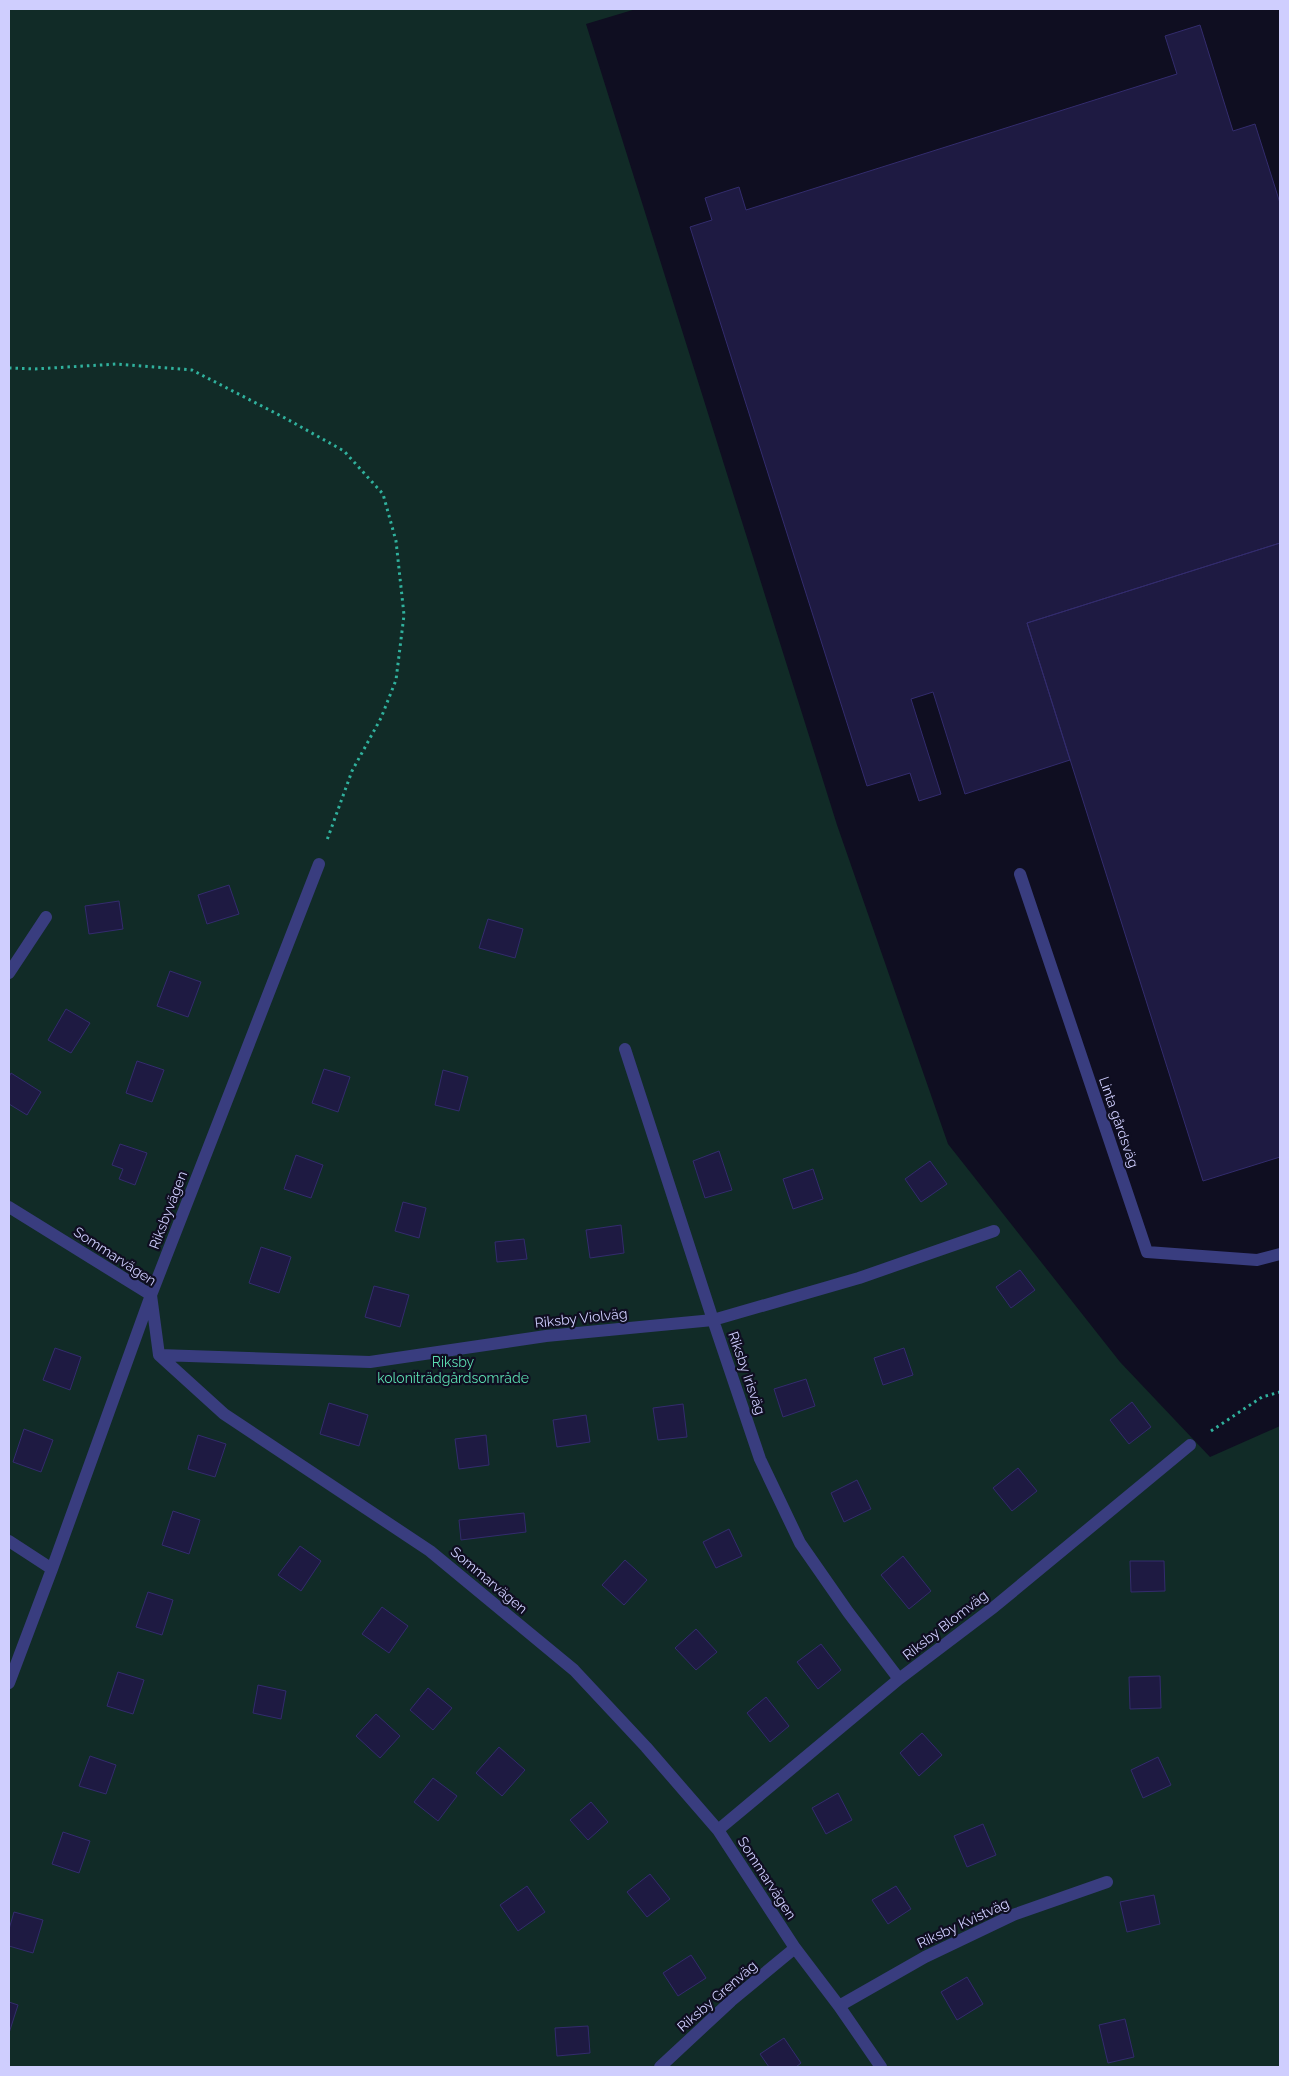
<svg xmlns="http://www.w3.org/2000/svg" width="1289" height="2076" viewBox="0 0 1289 2076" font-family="Raleway,sans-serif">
	<rect width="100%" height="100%" fill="#0f0e21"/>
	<!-- green -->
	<path fill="#112b27" d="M9 9H636L586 24 837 825 948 1144 1120 1362 1210 1457 1280 1426V2067H9Z"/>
	<!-- building -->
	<path fill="#1e1a42" stroke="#332c6d" d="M1200 25 1233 131 1255 124 1280 203V543L1027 623 1070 760 965 794 933 692 911 699 941 794 919 801 910 773 867 786 690 227 712 220 705 198 739 187 746 210 1177 74 1165 36Z
		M1280 543V1157L1203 1181 1027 623Z
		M229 885 239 914 207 924 198 895Z
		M119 901 123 929 89 934 85 906Z
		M488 919 523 929 515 958 479 948Z
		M170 971 201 982 188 1017 157 1006Z
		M66 1009 90 1023 71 1053 48 1040Z
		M137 1061 164 1070 152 1102 126 1093Z
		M324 1069 350 1077 338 1112 312 1103Z
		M443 1070 468 1077 459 1111 435 1105Z
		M11 1073 41 1092 27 1115 9 1104V1077Z
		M120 1144 147 1153 135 1185 119 1179 123 1169 112 1165Z
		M719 1151 732 1190 705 1198 693 1161Z
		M296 1155 323 1165 311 1198 284 1189Z
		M930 1161 947 1184 921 1202 905 1179Z
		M813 1169 823 1199 793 1209 783 1179Z
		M403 1202 426 1208 419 1238 395 1231Z
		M621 1225 624 1253 590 1258 586 1230Z
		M524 1239 527 1259 497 1262 495 1242Z
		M261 1247 291 1257 279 1293 249 1283Z
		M1020 1270 1035 1290 1011 1308 996 1287Z
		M374 1286 409 1295 400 1327 365 1317Z
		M55 1348 81 1357 70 1390 43 1380Z
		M904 1348 913 1375 883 1385 874 1358Z
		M806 1379 815 1406 783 1417 774 1389Z
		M1132 1402 1151 1427 1129 1444 1110 1420Z
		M329 1403 368 1415 359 1446 320 1434Z
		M683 1404 687 1437 658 1440 653 1408Z
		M586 1415 590 1442 557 1447 553 1420Z
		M24 1429 53 1440 41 1472 13 1462Z
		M198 1435 226 1444 215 1477 188 1469Z
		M486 1435 489 1465 459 1469 455 1439Z
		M1018 1468 1037 1491 1012 1511 993 1488Z
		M857 1480 871 1509 844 1522 831 1493Z
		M173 1511 200 1520 189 1554 162 1545Z
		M524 1513 526 1532 461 1540 459 1520Z
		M729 1529 742 1556 716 1568 703 1542Z
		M300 1546 321 1561 301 1591 278 1575Z
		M903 1556 931 1591 909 1609 881 1575Z
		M625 1560 647 1580 624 1605 602 1585Z
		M1130 1561H1164L1165 1591 1131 1592Z
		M148 1592 173 1600 162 1635 136 1627Z
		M382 1607 408 1626 389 1653 362 1634Z
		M696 1629 717 1652 696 1670 675 1648Z
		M821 1644 841 1670 818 1689 797 1662Z
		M118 1672 144 1680 133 1714 107 1706Z
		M1160 1676 1161 1708 1130 1709 1129 1677Z
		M258 1685 286 1691 281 1719 253 1713Z
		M428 1688 452 1708 433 1730 410 1710Z
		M766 1697 789 1726 770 1742 747 1713Z
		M376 1714 400 1736 380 1758 356 1736Z
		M922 1733 942 1755 919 1776 900 1753Z
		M499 1747 525 1770 502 1796 476 1773Z
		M90 1756 116 1765 106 1794 79 1786Z
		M1158 1757 1171 1785 1143 1798 1131 1770Z
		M433 1778 457 1796 438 1821 414 1802Z
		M838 1793 852 1820 826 1834 812 1808Z
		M591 1802 608 1822 588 1840 570 1820Z
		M983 1824 996 1855 967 1867 954 1836Z
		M63 1832 90 1841 79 1873 52 1864Z
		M650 1874 670 1899 647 1917 627 1892Z
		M527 1886 545 1912 518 1931 500 1905Z
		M896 1886 911 1909 888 1924 872 1900Z
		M1154 1895 1160 1924 1127 1932 1120 1902Z
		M14 1912 43 1920 33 1953 9 1946V1929Z
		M691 1955 706 1978 678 1996 663 1973Z
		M967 1977 983 2004 957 2020 941 1992Z
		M9 2002 18 2005 9 2033Z
		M1125 2019 1134 2057 1108 2063 1099 2025Z
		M588 2026 590 2053 557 2056 555 2028Z
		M784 2038 801 2063 796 2067H769L760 2054Z"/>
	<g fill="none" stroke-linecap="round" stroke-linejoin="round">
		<!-- path -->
		<path stroke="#30b19d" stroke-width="3" stroke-dasharray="2.5 4" stroke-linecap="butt" d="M9 368 35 369 117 364 192 370 285 418 344 451 383 494 396 541 404 615 396 680 381 718 352 771 327 840
			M1211 1431 1262 1397 1280 1392"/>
		<!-- minor -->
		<path stroke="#393d7f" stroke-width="12" d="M1020 874 1147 1252 1257 1260 1280 1254
			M9 973 46 917
			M625 1049 713 1320 760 1459 800 1543 848 1612 899 1679
			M9 1207 151 1295 159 1355 224 1414 430 1551 574 1670 646 1747 718 1830 795 1948 839 2006 881 2067
			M159 1355 370 1362 546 1336 713 1320 859 1278 994 1231
			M9 1541 52 1569
			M9 1683 52 1569 151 1295 319 864
			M718 1830 899 1679 994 1607 1190 1445
			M839 2006 925 1957 1013 1915 1107 1882
			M660 2067 731 2001 795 1948"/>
	</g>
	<g text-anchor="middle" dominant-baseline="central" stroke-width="4.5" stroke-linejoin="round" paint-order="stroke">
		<!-- street labels -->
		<g font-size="14" fill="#cfcefe" stroke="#0f0e21">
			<text transform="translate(1119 1122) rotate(71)">Linta gårdsväg</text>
			<text transform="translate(168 1210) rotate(-69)">Riksbyvägen</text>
			<text transform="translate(115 1256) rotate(33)">Sommarvägen</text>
			<text transform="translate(581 1318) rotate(-6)">Riksby Violväg</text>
			<text transform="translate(747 1373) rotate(71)">Riksby Irisväg</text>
			<text transform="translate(489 1580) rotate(40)">Sommarvägen</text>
			<text transform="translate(945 1625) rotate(-38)">Riksby Blomväg</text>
			<text transform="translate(767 1878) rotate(57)">Sommarvägen</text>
			<text transform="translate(963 1923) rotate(-25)">Riksby Kvistväg</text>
			<text transform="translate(717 1996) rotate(-41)">Riksby Grenväg</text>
		</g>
		<!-- park labels -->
		<g font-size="14" fill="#5cddb0" stroke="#0f0e21">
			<text x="453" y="1362">Riksby<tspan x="453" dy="16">koloniträdgårdsområde</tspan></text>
		</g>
	</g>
	<!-- border -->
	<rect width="1289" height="2076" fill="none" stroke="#cfcefe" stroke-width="20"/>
</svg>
